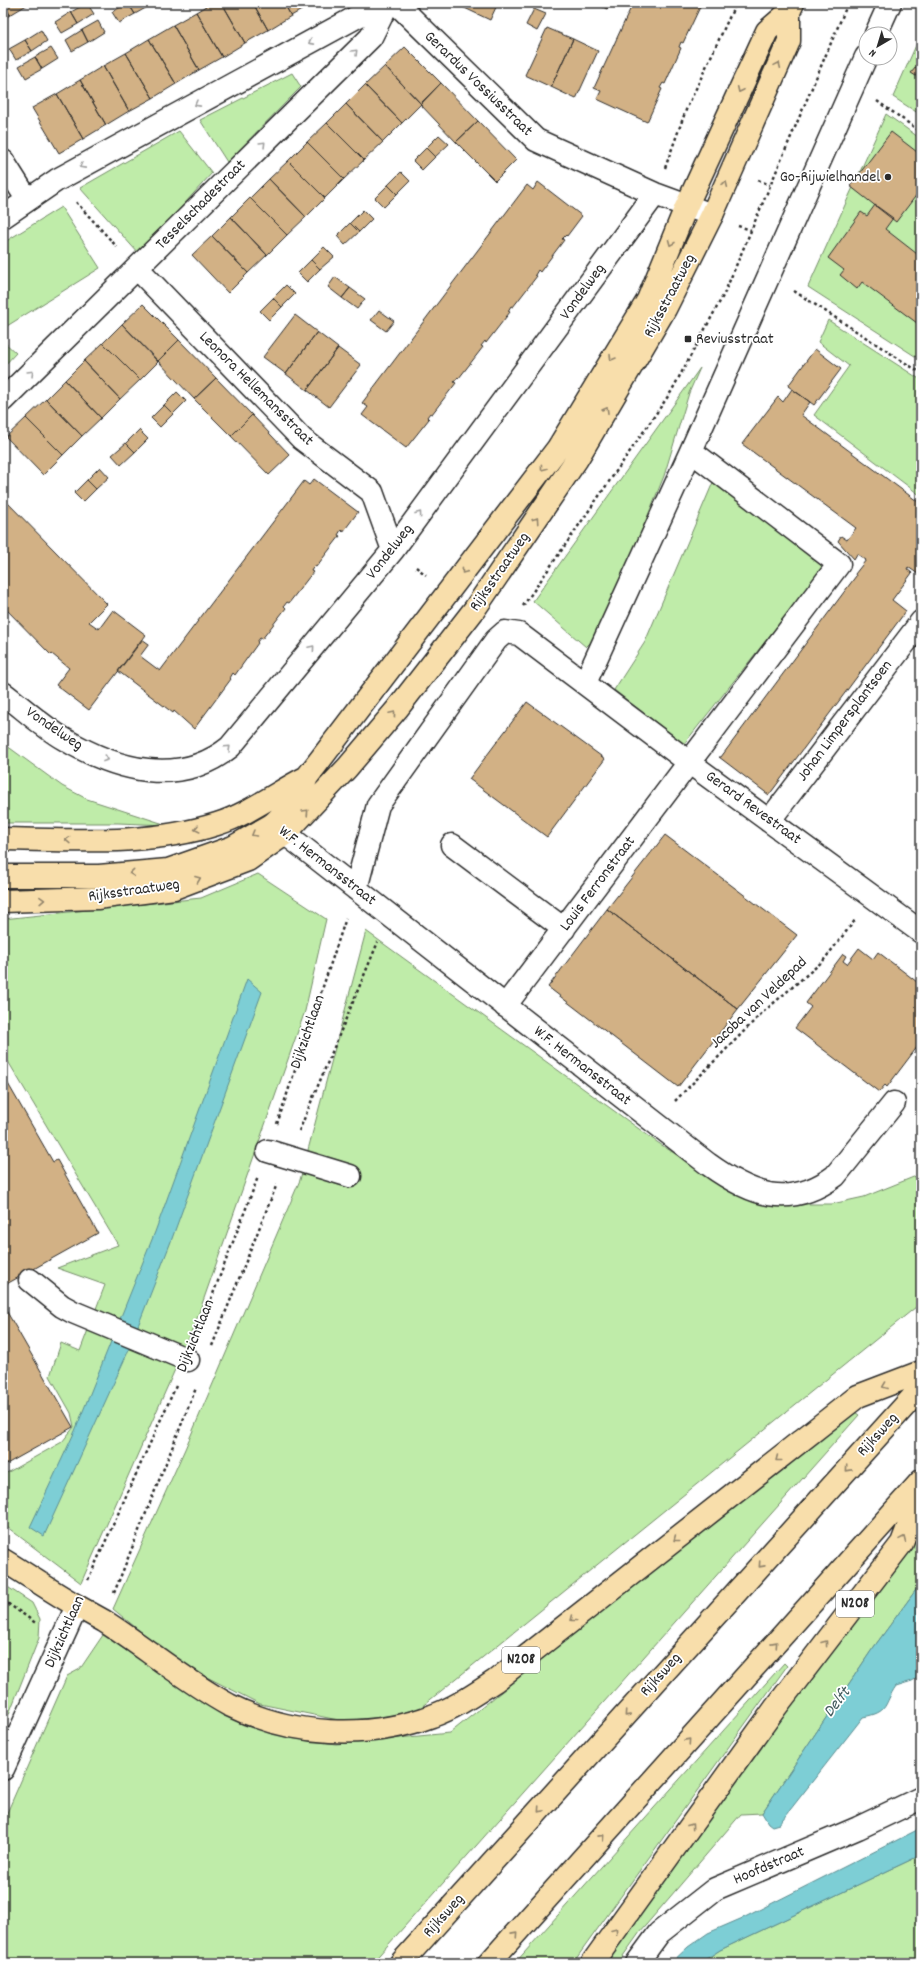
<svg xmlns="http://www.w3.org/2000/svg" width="924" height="1966" viewBox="0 0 924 1966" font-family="Dekko,sans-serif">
	<rect width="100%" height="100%" fill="#fff"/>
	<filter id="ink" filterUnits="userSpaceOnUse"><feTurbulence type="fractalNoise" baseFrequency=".025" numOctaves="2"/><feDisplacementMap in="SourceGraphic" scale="8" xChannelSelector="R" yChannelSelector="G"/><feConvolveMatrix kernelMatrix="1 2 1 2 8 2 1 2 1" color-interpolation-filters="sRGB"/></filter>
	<g filter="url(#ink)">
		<!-- green -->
		<path fill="#bfeca9" stroke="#758c6a" d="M921 34V115L893 97Z
			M292 73 301 87 227 162 200 120Z
			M886 114 921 139V360L808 287Z
			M179 131 212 173 139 254 80 188Z
			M61 207 100 268 7 326 3 320V243Z
			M828 320 921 380V496L814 415 849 366 818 342Z
			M3 341 16 353 3 367Z
			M700 368 689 393 664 476 600 633 586 647 533 601Z
			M714 480 824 567 684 744 614 690 645 642Z
			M3 743 62 786 87 799 167 825 118 823H3Z
			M258 874 326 919 305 1011 195 1324 81 1583 3 1524V1475L62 1442 74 1427 71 1413 50 1376 61 1343 80 1351 105 1285 57 1268 118 1245 3 1053V919L201 898Z
			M366 931 657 1142 720 1183 786 1204H832L864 1197 921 1174V1303L415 1712 348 1722 260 1704 179 1663 113 1609 185 1449 300 1180Z
			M852 1410 859 1415 372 1963H3V1822L67 1676 80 1669 103 1635 188 1692 240 1723 289 1738 336 1744 450 1733Z
			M921 1535V1583L871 1651 762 1813 741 1814 640 1932 618 1963H597L884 1578Z
			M3 1584 32 1603 40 1619 39 1638 3 1729Z
			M784 1663 787 1666 573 1963H515Z
			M921 1855V1963H700L720 1950Z"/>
		<!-- water -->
		<path fill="#7dced5" stroke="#5c8d91" d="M247 979 262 992 170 1244 127 1354 44 1536 30 1527 75 1431 155 1232Z
			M921 1583V1676L912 1681 896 1686C883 1705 890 1712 863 1717L779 1824 772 1826 768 1823 762 1813 871 1651Z
			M921 1828V1855L720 1950 700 1963H671L688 1947 708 1933 745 1917Z"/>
		<!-- building -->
		<path fill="#d2b185" stroke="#2b2b2b" d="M3 3 10 15 3 19Z
			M4 3H30L10 15Z
			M87 3 94 14 78 24 71 12Z
			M128 3H150L151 5 135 14Z
			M128 3 135 14 119 23 112 12Z
			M211 3H222L245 43 222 57 196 12Z
			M222 3H253L268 30 245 43Z
			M253 3H284L291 16 268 30Z
			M284 3H314L291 16Z
			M454 3H498L490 20Z
			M595 3H609L607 9Z
			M633 3H699L698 6 700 7 683 43 681 42 679 47 681 48 665 84 663 83 660 88 662 89 647 122 597 99 601 91 594 88Z
			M534 9 546 14 537 31 526 25Z
			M71 12 78 24 62 33 55 22Z
			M196 12 222 57 199 70 173 25Z
			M98 21 104 32 88 42 82 30Z
			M173 25 199 70 176 84 149 39Z
			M547 28 573 39 551 87 525 75Z
			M41 30 47 41 32 51 25 40Z
			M82 30 88 42 72 51 66 40Z
			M149 39 176 84 153 98 126 53Z
			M573 39 598 51 576 99 551 87Z
			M25 40 32 51 16 60 9 49Z
			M405 47 441 83 421 104 385 66Z
			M51 48 58 59 42 69 35 57Z
			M126 53 153 98 129 111 103 66Z
			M35 57 42 69 26 78 19 66Z
			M921 61V79L911 73Z
			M103 66 129 111 106 125 80 80Z
			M385 66 421 104 402 123 365 85Z
			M80 80 106 125 83 139 57 94Z
			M441 83 478 121 456 142 420 104Z
			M365 85 402 123 383 142 346 104Z
			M57 94 83 139 59 153 32 108Z
			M346 104 383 142 364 160 327 123Z
			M478 121 516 160 495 181 456 142Z
			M327 123 364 160 344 179 307 142Z
			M891 132 921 155V189L896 222 850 186Z
			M439 135 449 144 435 157 426 148Z
			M307 142 344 179 325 198 288 161Z
			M426 148 435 157 422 170 413 161Z
			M288 161 325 198 306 217 269 179Z
			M401 172 410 181 397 194 388 185Z
			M269 179 306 217 287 235 250 198Z
			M538 182 582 216 567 236 566 235 562 239 564 240 540 272 538 270 535 275 537 276 513 307 511 306 508 311 510 312 486 343 485 341 481 346 483 347 459 378 458 377 454 382 456 383 432 414 430 413 427 417 429 419 406 448 362 415 368 407 362 403 527 185 533 190Z
			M388 185 397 194 384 207 375 198Z
			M250 198 287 235 267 255 231 217Z
			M875 205 893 218 885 229 921 257V326L862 282 857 289 840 275 844 270 828 258 861 212 867 216Z
			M363 210 372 219 359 232 350 223Z
			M231 217 267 255 248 273 212 236Z
			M350 223 359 232 345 245 337 236Z
			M212 236 248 273 228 293 192 255Z
			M324 247 334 257 320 269 311 260Z
			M311 260 320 269 307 282 298 273Z
			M335 277 350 288 342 298 328 287Z
			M286 285 295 294 282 307 273 298Z
			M350 288 365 299 357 309 342 298Z
			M273 298 282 307 269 320 260 311Z
			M143 304 179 340 158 361 122 324Z
			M379 310 394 321 386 331 371 320Z
			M295 315 317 332 286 374 263 357Z
			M122 324 158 362 140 380 103 343Z
			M317 332 338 348 307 390 286 374Z
			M179 340 216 378 194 399 158 361Z
			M103 343 140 380 120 399 84 361Z
			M338 348 361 365 329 407 307 390Z
			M815 349 841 369 814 405 788 386Z
			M84 361 120 399 101 418 65 380Z
			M216 378 252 415 231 436 194 399Z
			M65 380 101 418 82 436 46 399Z
			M792 389 810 402 801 415 921 504V576L908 567 907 569 912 573 892 600 906 611 769 795 719 757H721L856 576 855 574 866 560 857 554 854 559 838 541 841 536 847 540 856 528 742 444 778 397 783 402Z
			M177 392 186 401 173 414 164 405Z
			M46 399 82 436 63 455 26 418Z
			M164 405 173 414 160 427 151 418Z
			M252 415 290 455 269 475 231 436Z
			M26 418 63 455 43 475 6 437Z
			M139 430 148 439 135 452 126 443Z
			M126 443 135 452 121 465 112 455Z
			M100 467 109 477 96 489 87 480Z
			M314 479 358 512 343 532 341 530 338 535 340 536 316 567 314 566 311 571 313 572 289 603 287 602 284 606 286 608 262 639 260 638 257 642 258 643 235 675 233 673 230 678 231 679 194 729 174 711 173 713 118 671 142 639 149 644 140 656 160 671 304 481 309 485Z
			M87 480 96 489 83 502 74 493Z
			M3 498 107 604 89 622 99 629 113 610 146 635 89 710 56 685 69 668 52 654 51 655 3 606Z
			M527 702 605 759 547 837 469 779Z
			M665 835 797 935 738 1009 607 909Z
			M607 909 738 1009 678 1087 548 987Z
			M859 948 873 959 878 952 921 985V1042L887 1087 885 1085 879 1092 795 1028 811 1007 806 1003 843 954 846 956 843 961 847 964Z
			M3 1075 53 1162 57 1160 98 1233 3 1286Z
			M3 1305 73 1427 3 1466Z"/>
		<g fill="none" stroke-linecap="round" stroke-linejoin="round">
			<!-- minor casing -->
			<g stroke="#2b2b2b" stroke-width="25">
				<path id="minor" d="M396 3 536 140 655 194 712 215
					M876 34 890 3
					M3 161 27 199
					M3 217 57 180 382 3
					M137 268 302 439 372 492 393 550
					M3 400 371 37 388 3
					M585 683 691 451 866 57
					M3 693C23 708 43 727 64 739 116 770 179 788 230 747L393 550 655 194
					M769 821 921 622
					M273 824 708 1164C751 1195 789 1210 835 1176L894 1103
					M452 845 564 929
					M356 889 378 805 496 640 505 632 519 634 690 763 921 932
					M505 1006 839 564 691 451
					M268 1151 350 1176
					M30 1280 62 1306 73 1312 188 1360
					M3 1769 77 1606
					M637 1963 659 1933 715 1889 858 1828 921 1798"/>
			</g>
			<!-- major casing -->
			<g stroke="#2b2b2b" stroke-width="25">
				<path id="major" d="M3 839C74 840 148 846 217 824 249 814 277 792 307 777
					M3 876H99L168 870 233 847 273 824 298 799 307 777 558 448 648 300 686 207 767 31 789 12
					M3 901 97 898 174 888 248 860 285 834 347 768 397 709 474 610 577 459 665 309 712 215 789 41V12L793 3
					M3 1560C28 1575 52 1592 77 1606 86 1611 95 1616 104 1621 146 1648 185 1681 229 1705 291 1736 368 1740 432 1716 455 1708 475 1694 495 1681L858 1396 921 1372
					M401 1963 921 1388
					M489 1963 921 1481
					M592 1963 776 1707 902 1543 921 1493"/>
			</g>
			<!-- path -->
			<path stroke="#2b2b2b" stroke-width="2.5" stroke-dasharray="3 3" stroke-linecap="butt" d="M877 101 921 132
				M665 168 686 110 736 3
				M758 180 770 185
				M76 202 117 247
				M738 226 751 230
				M794 291 921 373
				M416 567 426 575
				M523 606 671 392 724 294 848 3
				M675 1101 762 1013 823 961 856 919
				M277 1124 346 918
				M299 1131 378 942
				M198 1333 258 1177
				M212 1346 277 1184
				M88 1580 176 1386
				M114 1593 196 1388
				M3 1600 37 1624"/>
			<!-- minor -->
			<use href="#minor" stroke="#fff" stroke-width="22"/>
			<!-- major -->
			<use href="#major" stroke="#f8deab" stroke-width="22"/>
		</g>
		<!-- one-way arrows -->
		<defs><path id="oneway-chevron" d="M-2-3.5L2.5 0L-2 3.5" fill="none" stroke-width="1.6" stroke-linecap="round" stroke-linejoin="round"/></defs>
		<g stroke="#a0a0a0">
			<use href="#oneway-chevron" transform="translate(311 42) rotate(151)"/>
			<use href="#oneway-chevron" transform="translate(355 52) rotate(-45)"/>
			<use href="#oneway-chevron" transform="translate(197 104) rotate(151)"/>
			<use href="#oneway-chevron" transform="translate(263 144) rotate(-45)"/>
			<use href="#oneway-chevron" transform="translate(82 166) rotate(151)"/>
			<use href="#oneway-chevron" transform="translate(31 373) rotate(-45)"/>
			<use href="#oneway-chevron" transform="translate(419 514) rotate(-54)"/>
			<use href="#oneway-chevron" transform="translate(312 648) rotate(-50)"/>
			<use href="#oneway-chevron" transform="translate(228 748) rotate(-43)"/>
			<use href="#oneway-chevron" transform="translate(106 759) rotate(20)"/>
		</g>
		<g stroke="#92846b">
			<use href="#oneway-chevron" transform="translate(778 65) rotate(-66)"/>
			<use href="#oneway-chevron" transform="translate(740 90) rotate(115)"/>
			<use href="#oneway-chevron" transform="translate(725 184) rotate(-66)"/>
			<use href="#oneway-chevron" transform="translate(671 243) rotate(112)"/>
			<use href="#oneway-chevron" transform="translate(612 358) rotate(121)"/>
			<use href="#oneway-chevron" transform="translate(606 410) rotate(-60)"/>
			<use href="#oneway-chevron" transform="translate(543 468) rotate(127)"/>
			<use href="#oneway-chevron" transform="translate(536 520) rotate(-56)"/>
			<use href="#oneway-chevron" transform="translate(464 571) rotate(127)"/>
			<use href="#oneway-chevron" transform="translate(393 714) rotate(-50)"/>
			<use href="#oneway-chevron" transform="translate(306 812) rotate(-47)"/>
			<use href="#oneway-chevron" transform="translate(197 829) rotate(166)"/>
			<use href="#oneway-chevron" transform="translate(254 834) rotate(150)"/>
			<use href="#oneway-chevron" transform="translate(68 840) rotate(-179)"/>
			<use href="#oneway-chevron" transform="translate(132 873) rotate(175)"/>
			<use href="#oneway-chevron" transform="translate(198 879) rotate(-21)"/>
			<use href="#oneway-chevron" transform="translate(42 900) rotate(-2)"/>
			<use href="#oneway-chevron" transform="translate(885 1386) rotate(159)"/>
			<use href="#oneway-chevron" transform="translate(778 1459) rotate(142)"/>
			<use href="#oneway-chevron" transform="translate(848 1469) rotate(132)"/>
			<use href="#oneway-chevron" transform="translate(676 1539) rotate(142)"/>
			<use href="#oneway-chevron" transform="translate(903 1539) rotate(-66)"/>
			<use href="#oneway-chevron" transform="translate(761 1565) rotate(132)"/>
			<use href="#oneway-chevron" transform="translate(573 1619) rotate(142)"/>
			<use href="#oneway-chevron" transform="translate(825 1643) rotate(-53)"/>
			<use href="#oneway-chevron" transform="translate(775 1644) rotate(-48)"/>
			<use href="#oneway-chevron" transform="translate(627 1714) rotate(132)"/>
			<use href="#oneway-chevron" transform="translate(688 1741) rotate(-48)"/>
			<use href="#oneway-chevron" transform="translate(540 1810) rotate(132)"/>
			<use href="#oneway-chevron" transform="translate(691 1826) rotate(-54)"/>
			<use href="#oneway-chevron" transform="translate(602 1837) rotate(-48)"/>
			<use href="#oneway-chevron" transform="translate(615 1931) rotate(-54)"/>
			<use href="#oneway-chevron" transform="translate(515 1934) rotate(-48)"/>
		</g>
	</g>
	<!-- markers -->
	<g fill="#2b2b2b" stroke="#fff" stroke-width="1.5">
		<circle cx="888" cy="177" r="4"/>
		<rect x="684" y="335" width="8" height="8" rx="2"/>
	</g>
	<g text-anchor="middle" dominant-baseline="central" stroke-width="3.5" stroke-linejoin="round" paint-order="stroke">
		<!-- shield labels -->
		<g fill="#fff" stroke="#6b6b6b" stroke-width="1">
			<rect x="836" y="1591" width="38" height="26" rx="3"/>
			<rect x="502" y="1647" width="38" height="26" rx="3"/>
		</g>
		<g font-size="15" font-weight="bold" fill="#2b2b2b">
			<text x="855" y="1604">N208</text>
			<text x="521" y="1660">N208</text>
		</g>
		<!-- street labels -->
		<g font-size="16" fill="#2b2b2b" stroke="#fff">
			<text transform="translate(478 84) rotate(44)">Gerardus Vossiusstraat</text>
			<text transform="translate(201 205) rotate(-45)">Tesselschadestraat</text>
			<text transform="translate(583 292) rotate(-54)">Vondelweg</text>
			<text transform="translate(670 296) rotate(-62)">Rijksstraatweg</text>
			<text transform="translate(256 389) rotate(45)">Leonora Hellemansstraat</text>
			<text transform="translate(390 552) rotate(-52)">Vondelweg</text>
			<text transform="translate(500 572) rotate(-55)">Rijksstraatweg</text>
			<text transform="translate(845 721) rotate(-53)">Johan Limpersplantsoen</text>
			<text transform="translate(54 729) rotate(34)">Vondelweg</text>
			<text transform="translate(753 808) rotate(36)">Gerard Revestraat</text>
			<text transform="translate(327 866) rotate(38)">W.F. Hermansstraat</text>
			<text transform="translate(598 884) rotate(-53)">Louis Ferronstraat</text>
			<text transform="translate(134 891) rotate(-8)">Rijksstraatweg</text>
			<text transform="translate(759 1003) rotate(-43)">Jacoba van Veldepad</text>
			<text transform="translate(308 1032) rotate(-71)">Dijkzichtlaan</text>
			<text transform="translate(582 1066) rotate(38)">W.F. Hermansstraat</text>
			<text transform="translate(196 1336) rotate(-68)">Dijkzichtlaan</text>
			<text transform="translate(878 1435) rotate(-48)">Rijksweg</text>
			<text transform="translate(65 1632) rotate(-66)">Dijkzichtlaan</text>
			<text transform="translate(661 1675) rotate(-48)">Rijksweg</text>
			<text transform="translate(769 1866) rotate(-23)">Hoofdstraat</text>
			<text transform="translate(444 1916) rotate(-48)">Rijksweg</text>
		</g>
		<!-- poi labels -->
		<g font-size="16" fill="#2b2b2b" stroke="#fff" text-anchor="end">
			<text x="880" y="177">Go-Rijwielhandel</text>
			<text x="696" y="339" text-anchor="start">Reviusstraat</text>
		</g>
		<!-- water labels -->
		<g font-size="17" font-style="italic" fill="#445c5e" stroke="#fff">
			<text transform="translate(838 1703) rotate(-52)">Delft</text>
		</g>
	</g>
	<!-- margin -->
	<rect width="924" height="1966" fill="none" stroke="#fff" stroke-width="16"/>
	<rect x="8" y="8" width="908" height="1950" fill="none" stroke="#2b2b2b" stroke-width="1.5" filter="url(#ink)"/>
	<!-- north arrow -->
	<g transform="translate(878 46) rotate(218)"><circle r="19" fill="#ffffff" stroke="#aaaaaa"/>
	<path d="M0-3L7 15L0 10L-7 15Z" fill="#2b2b2b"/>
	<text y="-6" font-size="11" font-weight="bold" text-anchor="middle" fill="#2b2b2b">N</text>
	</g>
</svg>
